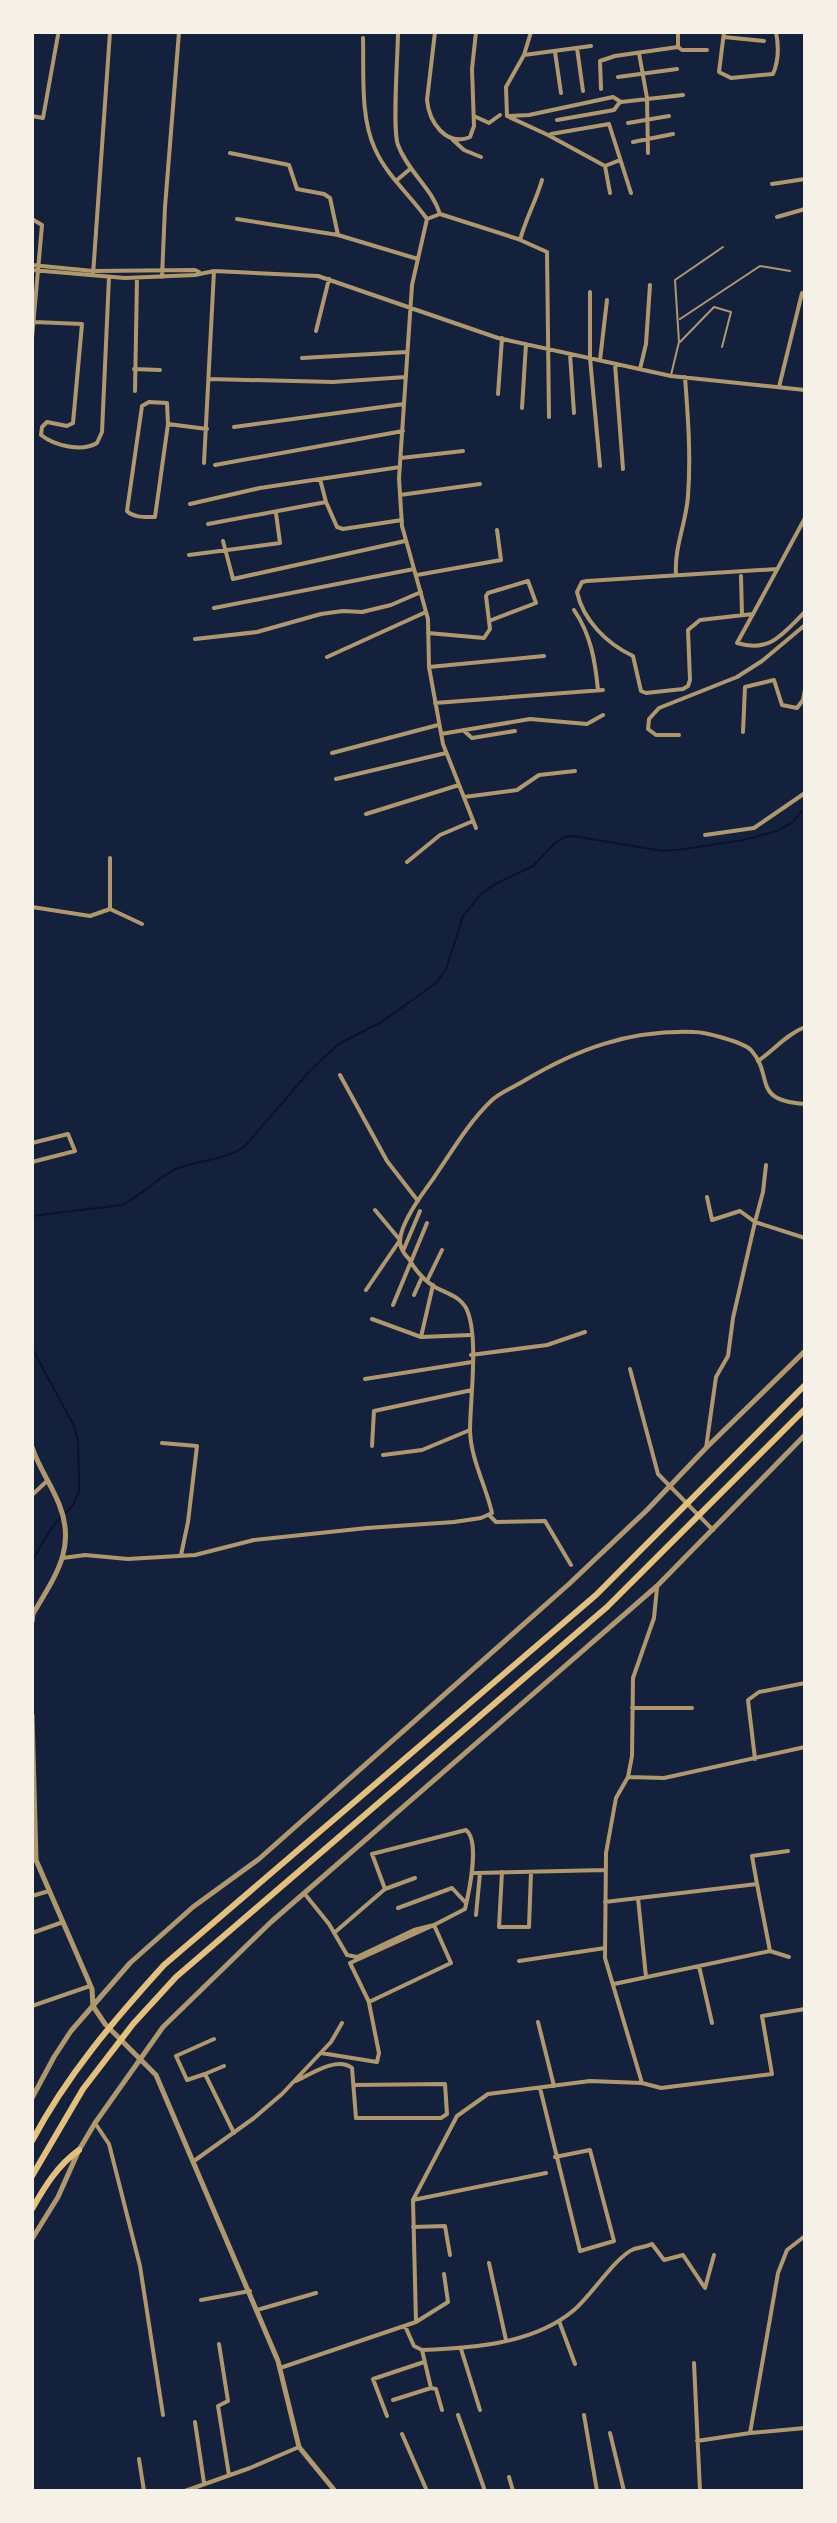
<svg xmlns="http://www.w3.org/2000/svg" width="837" height="2523" viewBox="0 0 837 2523" font-family="Manrope,sans-serif">
	<rect width="100%" height="100%" fill="#14213d"/>
	<g fill="none" stroke-linecap="round" stroke-linejoin="round">
		<!-- stream -->
		<path stroke="#0b132b" stroke-width="2" d="M32 1216 122 1205C142 1196 156 1178 176 1169 199 1160 224 1160 244 1147L308 1073 337 1045 383 1021 436 983 446 969 463 916 481 894 495 884 533 866 555 843 564 837 573 836 663 851 685 849 743 840 777 831 793 822 805 807
			M32 1348 74 1426 78 1441 79 1476V1491L73 1505 52 1527 32 1561"/>
		<!-- service -->
		<path stroke="#b1986c" stroke-width="2" d="M680 319 760 266 790 271
			M680 342 714 307 731 312 722 347
			M671 375 679 342 675 280 723 247"/>
		<!-- minor -->
		<path stroke="#b1986c" stroke-width="4" d="M398 32C398 53 392 130 398 145 408 172 432 188 440 214
			M435 32 427 100C429 122 446 147 470 137L474 126 472 69 476 32
			M531 32 524 55 506 87 507 116 548 135 605 166 620 160
			M724 32 719 72 731 78 773 74C779 60 779 47 776 32
			M724 37 764 41
			M363 38C364 73 360 117 375 149 387 176 411 196 427 219L412 285 399 478 402 526 428 619 429 667 443 744 476 828
			M678 47 682 50H707
			M577 48 583 91
			M555 52 561 93
			M639 53 647 98 648 153
			M524 55 591 46
			M618 77 677 69
			M601 89 600 61 615 56 678 47V32
			M32 116 43 118 58 35
			M474 116 489 123 500 115
			M509 116 529 115 613 97 621 102 683 95
			M557 120 614 110 620 102
			M628 123 669 116
			M551 134 609 124 631 193
			M453 140 464 150 481 157
			M633 142 673 134
			M230 153 289 165 297 189 324 194 330 198 338 235 418 259
			M605 166 610 193
			M397 180 410 169
			M772 184 805 179
			M777 217 805 209
			M32 219 42 225 32 338
			M237 219 338 235
			M427 219 440 214 518 239 547 252 549 417
			M520 240C526 218 536 201 542 180
			M32 265 93 271 195 270 199 272
			M32 270 125 278 195 275 214 271 318 276 498 338 671 376 805 390
			M93 275 110 32
			M162 277 165 207 179 32
			M590 292V358L600 466
			M34 322 82 324 73 423 67 426 47 422 42 427 41 435C55 446 82 452 97 443L102 432 109 277
			M316 331 329 279
			M570 354 574 413
			M302 358 407 352
			M600 360 607 300
			M615 364 623 469
			M134 369 160 370
			M640 369 646 344 650 285
			M209 379 333 382 406 377
			M779 387 802 293
			M135 391 137 278
			M498 394 502 338
			M149 402 167 403 168 424 155 517C145 517 134 518 127 511L142 406Z
			M522 408 526 344
			M168 424 207 429
			M234 427 404 404
			M401 458 463 451
			M204 463 214 271
			M215 465 403 431
			M400 495 480 484
			M326 502 337 527 343 529 402 520
			M190 504 260 488 400 467
			M208 524 326 502 320 479
			M223 541 233 579 405 541
			M189 555 280 543 276 513
			M777 569 587 581 582 582 577 592C583 620 607 644 633 656L641 691 646 693 683 689 688 686 690 680 688 630 700 620 753 614 805 518
			M417 575 501 560 497 530
			M676 575C674 547 686 524 688 496 691 456 688 417 685 377
			M741 576 742 615
			M214 608 414 569
			M574 610C591 635 595 660 598 690
			M753 614 737 643C771 653 782 634 805 612
			M428 633 484 638 490 629 486 596 488 593 528 581 536 603 489 621
			M195 639 257 632 321 614 343 611 362 612 391 605 421 592
			M327 657 426 612
			M429 667 544 656
			M435 703 603 690
			M463 730 472 738 515 731
			M743 732 745 687 774 680 782 705 797 708 803 700 805 690
			M441 734 530 719 587 724 603 715
			M679 735H656L648 729 649 719 659 708 737 677 762 661 805 625
			M332 753 438 725
			M336 779 446 753
			M464 797 517 790 539 775 575 771
			M366 814 459 785
			M705 835 754 828 805 793
			M407 862 440 835 473 821
			M32 907 90 916 110 909
			M110 909V858
			M110 909 142 924
			M758 1061C774 1050 787 1034 805 1027
			M340 1075 387 1161 418 1201
			M32 1143 68 1134 75 1151 32 1162
			M707 1197 712 1220 740 1211 755 1222 763 1192 766 1165
			M403 1251 420 1211
			M427 1281 442 1250
			M366 1290 400 1240 375 1210
			M414 1295 422 1277
			M393 1305 427 1223
			M372 1319 421 1337 470 1335
			M421 1337 433 1285
			M471 1355 547 1345 585 1332
			M630 1369 658 1474 713 1530
			M365 1379 472 1362
			M162 1443 197 1446 188 1522 181 1555
			M372 1446 374 1411 472 1390
			M706 1448 716 1377 728 1356 733 1318 755 1222 805 1238
			M383 1455 422 1450 470 1430
			M32 1495 47 1481
			M490 1516 496 1522 545 1521 571 1565
			M63 1558 85 1555 128 1559 195 1555 254 1540 367 1528 454 1522 481 1518 492 1513C486 1486 471 1460 470 1431 470 1400 479 1338 467 1310 461 1296 445 1293 433 1286 423 1279 415 1270 409 1259 405 1255 401 1250 400 1243 399 1225 422 1194 433 1179 451 1153 468 1123 491 1101 499 1093 512 1088 522 1082 577 1049 628 1030 694 1032 705 1032 743 1042 751 1050 775 1077 750 1100 805 1104
			M632 1708H692
			M755 1759 748 1700 759 1692 805 1683
			M628 1777 664 1778 805 1747
			M502 1872 499 1927H529L531 1872
			M475 1873 605 1870
			M757 1884 770 1951
			M304 1893 329 1924 347 1955 357 1957 414 1930 434 1925 465 1909C469 1892 480 1841 466 1830L372 1854 385 1889 415 1878
			M32 1896 49 1891
			M638 1898 646 1977
			M605 1902 757 1884 752 1856 788 1851
			M398 1908 452 1888 466 1903
			M476 1915 480 1873
			M434 1925 451 1963 369 2002 350 1963Z
			M32 1933 63 1922
			M334 1933 385 1889
			M519 1961 605 1948
			M699 1966 712 2023
			M614 1984 770 1951 789 1957
			M32 2006 90 1986
			M538 2022 554 2086
			M321 2053 377 2062 379 2053 369 2003
			M224 2066 205 2074 234 2133
			M205 2074 187 2080 176 2056 214 2039
			M296 2081C311 2074 337 2056 352 2068L356 2118H441L447 2114 445 2084 354 2085
			M642 2083 605 1958 606 1853 616 1798 628 1777 632 1756 633 1678 654 1618 657 1588
			M540 2088 580 2251 614 2241 590 2150 555 2157
			M95 2123 109 2144 140 2266 163 2415
			M194 2161 254 2118 282 2094 331 2042 342 2023
			M413 2200 546 2173
			M413 2227 445 2226 450 2255
			M489 2263 506 2340
			M201 2300 250 2291
			M257 2310 316 2293
			M559 2321 575 2364
			M416 2322 448 2302 444 2274
			M405 2326 414 2346 422 2350C473 2348 534 2344 574 2310 591 2296 616 2256 634 2249 640 2247 646 2247 652 2244L664 2260 683 2255 705 2288 714 2255
			M219 2344 228 2401 218 2406 229 2475
			M461 2349 480 2410
			M694 2363 700 2491
			M280 2368 416 2322 413 2200 457 2116 488 2094 590 2081 642 2083 661 2088 772 2074 762 2016 805 2009
			M431 2388 436 2389 442 2410
			M393 2400 431 2388 422 2350
			M458 2415 485 2491
			M584 2415 597 2491
			M387 2416 373 2379 424 2362
			M195 2422 204 2483
			M610 2433 624 2491
			M750 2433 805 2428
			M402 2434 427 2491
			M697 2441 750 2433 778 2273 787 2250 805 2236
			M139 2459 144 2491
			M509 2477 513 2491
			M185 2491 250 2468 299 2447"/>
		<!-- tertiary -->
		<path stroke="#b1986c" stroke-width="5" d="M32 1447C39 1468 51 1484 59 1504 77 1548 55 1576 33 1614L32 1622
			M32 1715 36 1860 92 1989 93 2006 105 2024 156 2075 278 2361 299 2447 335 2491
			M32 2098 54 2057 71 2031 130 1963 193 1907 259 1859 569 1584 647 1510 706 1448 805 1351
			M32 2239 58 2197 79 2150 95 2123 163 2027 271 1922 657 1586 805 1435"/>
		<!-- trunk -->
		<path stroke="#e5c07b" stroke-width="6" d="M32 2141C67 2075 114 2020 164 1965L596 1595 805 1385
			M32 2176 83 2089 133 2024 176 1977 607 1607 805 1409
			M32 2209C45 2186 58 2165 79 2150"/>
	</g>
	<!-- border -->
	<rect width="837" height="2523" fill="none" stroke="#f6f1e7" stroke-width="68"/>
</svg>
